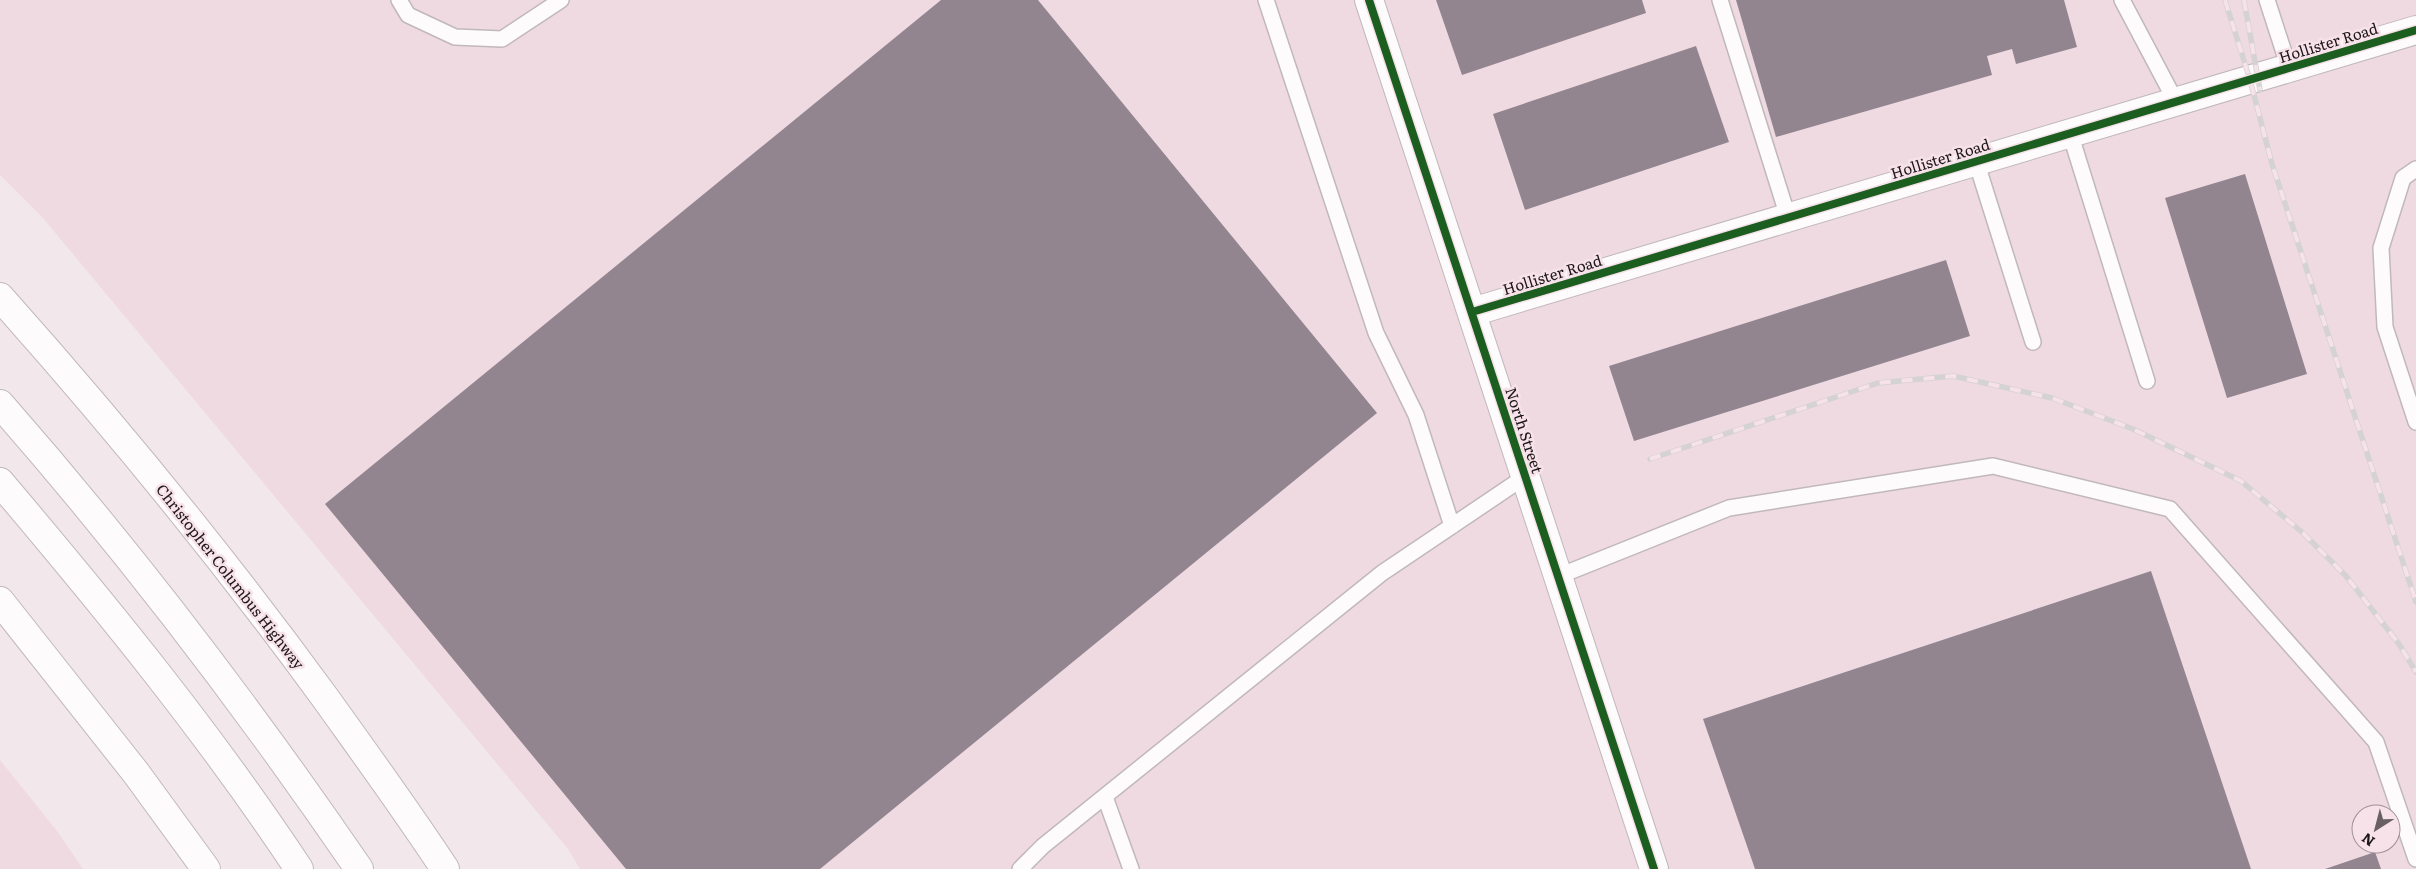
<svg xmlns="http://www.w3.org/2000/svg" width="2416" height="869" viewBox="0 0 2416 869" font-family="Literata,serif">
	<rect width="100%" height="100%" fill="#f2e7eb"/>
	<!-- built -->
	<path fill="#efdae2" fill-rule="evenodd" d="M0 0H2416V869H580L568 849 43 218 0 175ZM2361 814H2391V844H2361Z
		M0 760 57 831 83 869H0Z"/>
	<!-- building -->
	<path fill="#928590" d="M941 0H1038L1377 413 820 869H626L325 504Z
		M1436 0H1642L1646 13 1462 75Z
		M1736 0H2064L2077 47 2016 64 2012 49 1987 56 1992 75 1776 137Z
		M1696 46 1729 142 1525 210 1493 114Z
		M2245 174 2307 374 2227 398 2165 198Z
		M1946 260 1970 336 1634 441 1609 366Z
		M2151 571 2251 869H1755L1703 719Z
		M2375 852 2381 869H2325Z"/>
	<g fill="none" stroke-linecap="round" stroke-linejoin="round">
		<!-- lane casing -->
		<g stroke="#c1b8bc" stroke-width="18">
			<path id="lane" d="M399 0 408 15 455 37 502 39 561 0
				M1266 0 1376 333 1416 415 1452 526
				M1720 0 1788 217
				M2122 0 2176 102
				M2267 0 2289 68
				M2070 133 2147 381
				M1976 161 2033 342
				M2416 169 2403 178 2381 248 2385 327 2416 422
				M1559 576 1729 508 1993 466 2170 509 2376 742 2416 859
				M1105 797 1131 869
				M1020 869 1043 846 1382 573 1526 476"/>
		</g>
		<!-- secondary casing -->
		<g stroke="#c1b8bc" stroke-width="30">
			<path id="secondary" d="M1369 0 1654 869
				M1472 312 2416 30"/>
		</g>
		<!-- highway casing -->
		<g stroke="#c1b8bc" stroke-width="30">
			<path id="highway" d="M0 297C115 426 224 559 326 699 366 755 407 811 445 869
				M0 404C130 552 248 707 359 869
				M0 482C105 606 209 733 299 869
				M0 601 136 773 206 869"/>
		</g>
		<!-- lane -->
		<use href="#lane" stroke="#fdfbfc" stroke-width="15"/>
		<!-- secondary -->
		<use href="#secondary" stroke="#fdfbfc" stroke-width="28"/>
		<!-- highway -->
		<use href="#highway" stroke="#fdfbfc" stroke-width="28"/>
		<!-- rail casing -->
		<g stroke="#d5d2d3" stroke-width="5.5">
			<path id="rail" d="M2225 0 2250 80 2272 164 2416 602
				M2244 0 2260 90
				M1650 459 1878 383 1953 376 2052 398 2133 429 2241 481 2303 533 2346 576 2399 644 2416 672"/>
		</g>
		<!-- rail -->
		<use href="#rail" stroke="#f7e2ea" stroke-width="4" stroke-dasharray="11" stroke-linecap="butt"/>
		<!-- cycleway casing -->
		<g stroke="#f7e2ea" stroke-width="11">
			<path id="cycleway" d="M1369 0 1654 869
				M1472 312 2416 30"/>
		</g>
		<!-- cycleway -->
		<use href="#cycleway" stroke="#1b5e20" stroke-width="8"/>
	</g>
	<g text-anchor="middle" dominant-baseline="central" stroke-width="5" stroke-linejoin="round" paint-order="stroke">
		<!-- street labels -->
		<g font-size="15" fill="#1e171a" stroke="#f7e2ea">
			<text transform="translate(2328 42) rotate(-17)">Hollister Road</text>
			<text transform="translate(1940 158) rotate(-17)">Hollister Road</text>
			<text transform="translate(1552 274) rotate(-17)">Hollister Road</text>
			<text transform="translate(1525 430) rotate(72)">North Street</text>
			<text transform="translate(231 576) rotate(52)">Christopher Columbus Highway</text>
		</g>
	</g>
	<!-- north arrow -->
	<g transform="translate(2376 829) rotate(216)"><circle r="24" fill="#f7e2ea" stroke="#a09197"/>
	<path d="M0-4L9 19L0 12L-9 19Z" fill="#686063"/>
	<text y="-8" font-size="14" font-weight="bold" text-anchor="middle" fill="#1e171a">N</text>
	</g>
</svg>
